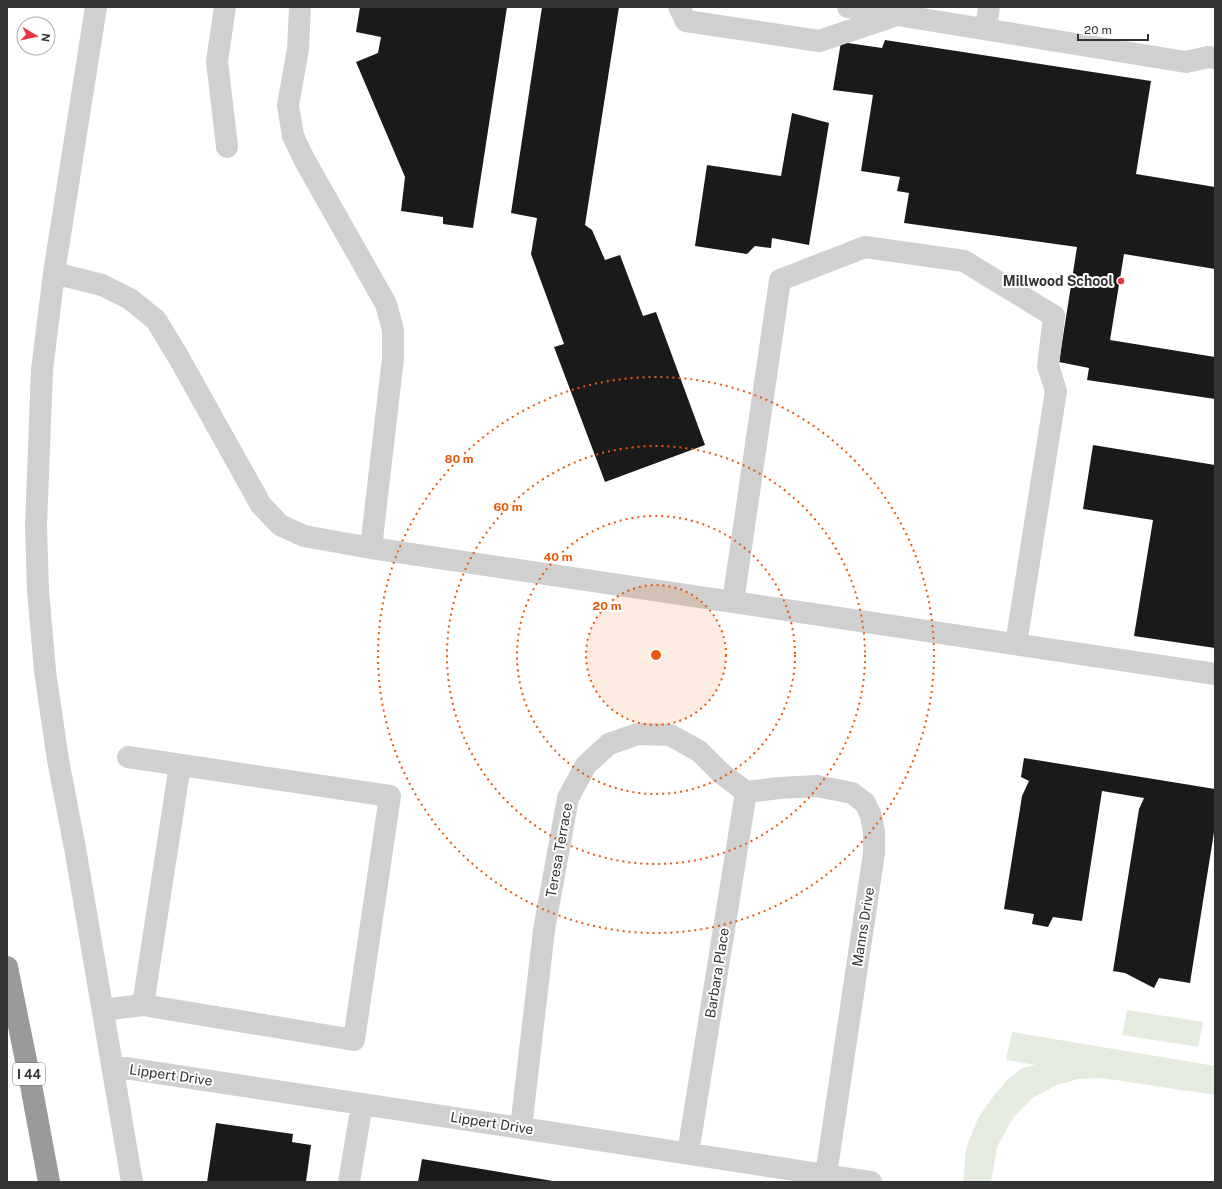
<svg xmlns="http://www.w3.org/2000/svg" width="1222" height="1189" viewBox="0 0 1222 1189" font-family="'Public Sans',sans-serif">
	<rect width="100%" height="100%" fill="#fff"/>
	<!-- green -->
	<path fill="#e5ecdf" d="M1127 1010 1203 1022 1198 1047 1122 1035Z
		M1012 1032 1215 1066V1095L1102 1078 1078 1079 1057 1085 1032 1098 1013 1118 997 1147 991 1182H963L966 1149 978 1118 995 1094 1008 1079 1022 1068 1036 1065 1006 1060Z"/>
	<!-- building -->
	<path fill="#1a1a1a" d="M360 7H507L473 228 443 224V217L401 211 405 177 356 62 378 53 381 37 356 32Z
		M542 7H619L585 225 592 230 605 260 620 255 643 316 656 312 705 445 605 482 554 347 564 344 531 254 537 218 511 213Z
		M885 40 1151 81 1136 174 1215 187V269L1124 254 1110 340 1215 357V399L1087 380 1089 368 1059 362 1077 247 904 223 909 193 897 191 900 177 861 171 873 95 833 90 841 42 882 48Z
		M792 113 829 123 809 245 772 238 771 248 755 246 747 254 695 246 707 165 781 176Z
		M1093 445 1215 465V648L1134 636 1153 520 1083 509Z
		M1024 758 1215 789V826L1190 983 1159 978 1154 988 1125 973 1113 971 1139 809 1144 798 1102 791 1082 921 1053 917 1048 927 1032 924 1034 914 1004 909 1022 796 1029 781 1021 777Z
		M216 1123 293 1134 292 1142 311 1145 306 1182H207Z
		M422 1159 553 1181V1182H418Z"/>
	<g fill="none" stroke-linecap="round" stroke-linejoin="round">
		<!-- minor -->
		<path stroke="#d0d0d0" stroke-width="22" d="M96 7 54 273 42 370 36 526 38 590 45 671 58 760 75 848 132 1182
			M225 7 217 61 227 147
			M300 7 298 49 288 105 293 136 305 161 386 304 393 330V358L371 548
			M679 7 686 21 819 41 894 16
			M848 7 1186 62 1208 57 1215 58
			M986 29 989 7
			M54 273 102 285 130 299 156 320 179 358 261 505 280 525 304 536 371 548 1215 674
			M733 602 780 280 865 247 964 261 1054 316 1048 366 1056 391 1016 644
			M746 792 779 788 817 786 852 793 865 803 871 816 874 832V853L826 1175
			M143 1005 180 765
			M103 1010 143 1005 354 1040 390 796 128 757
			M112 1066 521 1128 871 1182
			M521 1128 544 930 568 798 586 765 609 744 638 734 670 735 699 751 721 773 746 792
			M688 1153 746 792
			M349 1182 362 1104"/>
		<!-- highway -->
		<path stroke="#9a9a9a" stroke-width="22" d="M7 967 31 1085 49 1182"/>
	</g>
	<!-- distance rings -->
	<circle cx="656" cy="655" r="70" fill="#e8590c" fill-opacity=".12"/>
	<g fill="none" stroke="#e8590c" stroke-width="2" stroke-dasharray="2 4">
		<circle cx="656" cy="655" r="70"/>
		<circle cx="656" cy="655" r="139"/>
		<circle cx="656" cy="655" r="209"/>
		<circle cx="656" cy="655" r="278"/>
	</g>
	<!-- markers -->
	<circle fill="#e73742" stroke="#fff" stroke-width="1.5" cx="1121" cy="281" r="4"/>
	<g text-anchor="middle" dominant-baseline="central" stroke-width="4" stroke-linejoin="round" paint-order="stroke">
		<!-- shield labels -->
		<rect fill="#fff" stroke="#707070" stroke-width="1" x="13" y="1063" width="32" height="22" rx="3"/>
		<g font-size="13" font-weight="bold" fill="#333">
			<text x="29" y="1074">I 44</text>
		</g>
		<!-- poi labels -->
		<g font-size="14" font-weight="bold" fill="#333" stroke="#fff" text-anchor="end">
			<text x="1113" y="281">Millwood School</text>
		</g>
		<!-- street labels -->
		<g font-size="14" fill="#333" stroke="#fff">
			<text transform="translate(559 850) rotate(-80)">Teresa Terrace</text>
			<text transform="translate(863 927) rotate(-81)">Manns Drive</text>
			<text transform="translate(717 973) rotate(-81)">Barbara Place</text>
			<text transform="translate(171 1075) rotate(8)">Lippert Drive</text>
			<text transform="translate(492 1123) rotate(9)">Lippert Drive</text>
		</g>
	</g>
	<circle cx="656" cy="655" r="6" fill="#e8590c" stroke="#fff" stroke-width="2"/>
	<g font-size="12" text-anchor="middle" font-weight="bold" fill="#e8590c" stroke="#fff" stroke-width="4" stroke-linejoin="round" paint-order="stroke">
		<text x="459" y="463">80 m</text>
		<text x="508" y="511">60 m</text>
		<text x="558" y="561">40 m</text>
		<text x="607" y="610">20 m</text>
	</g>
	<!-- border -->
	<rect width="1222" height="1189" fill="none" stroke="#333333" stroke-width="16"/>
	<!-- north arrow -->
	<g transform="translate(36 36) rotate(99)"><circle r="19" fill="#ffffff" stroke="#adadad"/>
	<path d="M0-3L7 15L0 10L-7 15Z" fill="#e73742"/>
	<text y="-6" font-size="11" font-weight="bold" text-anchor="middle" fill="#333333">N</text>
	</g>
	<!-- scale -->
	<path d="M1078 34v6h70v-6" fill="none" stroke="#333333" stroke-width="2"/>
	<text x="1084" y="34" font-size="12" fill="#333333" stroke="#ffffff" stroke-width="3" paint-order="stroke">20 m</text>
</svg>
